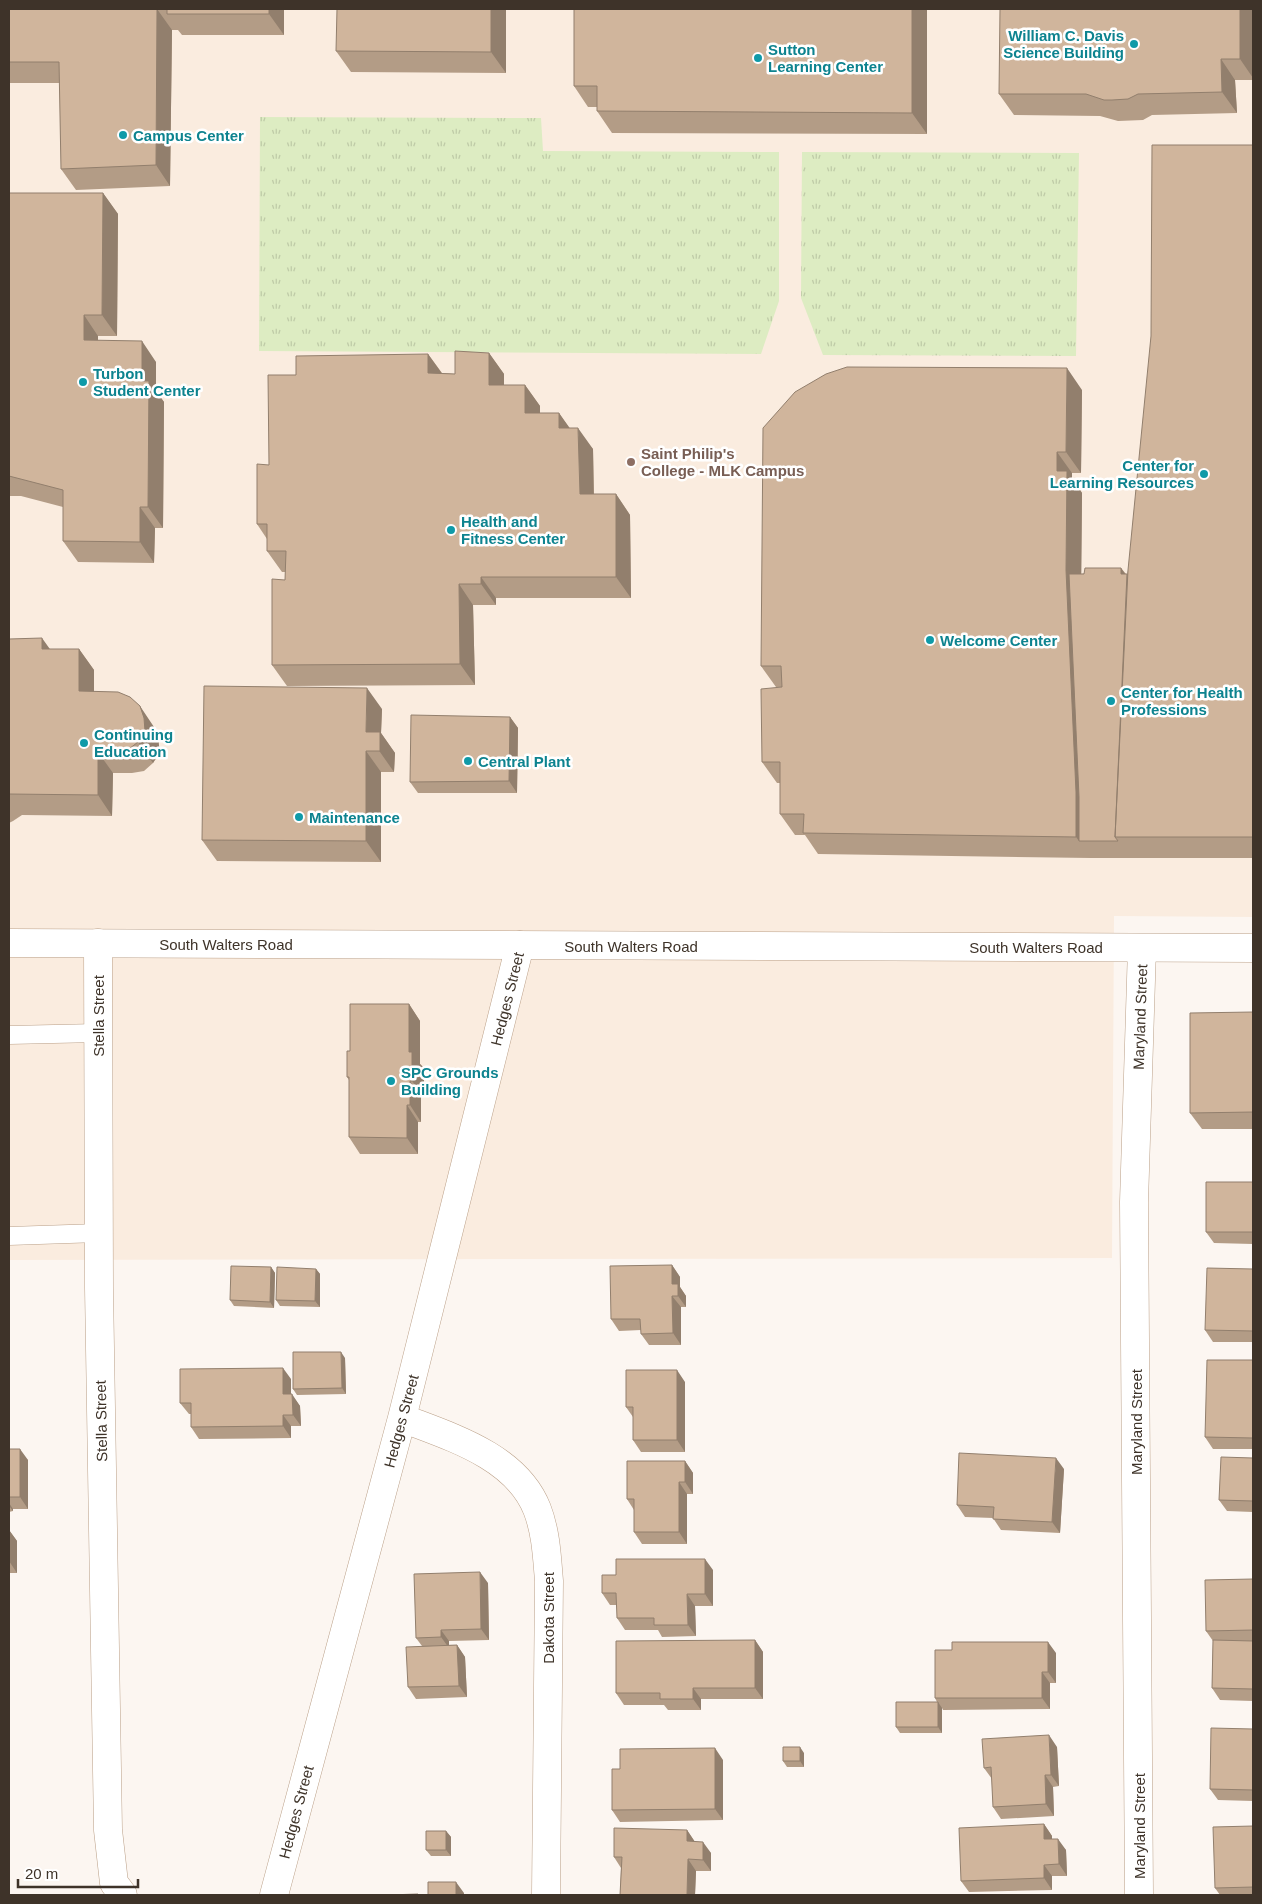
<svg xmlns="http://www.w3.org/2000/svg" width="1262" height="1904" viewBox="0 0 1262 1904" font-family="Helvetica,sans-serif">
	<defs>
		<pattern id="grass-tufts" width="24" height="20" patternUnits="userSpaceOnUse" patternTransform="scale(1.25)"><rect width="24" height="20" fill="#ddecc2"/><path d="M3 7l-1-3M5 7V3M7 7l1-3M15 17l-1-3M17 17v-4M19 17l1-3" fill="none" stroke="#bfcba7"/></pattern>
	</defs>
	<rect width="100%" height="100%" fill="#fcf6f1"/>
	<!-- built -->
	<path fill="#faecdf" d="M9 9H1253V917L1114 916 1112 1258 9 1260Z"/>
	<!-- grass -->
	<path fill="url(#grass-tufts)" d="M260 117 541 118 543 151 779 152V301L761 354 259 351Z
		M802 152 1079 153 1076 356 823 355 801 298Z"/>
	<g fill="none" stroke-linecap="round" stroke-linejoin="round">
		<!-- service casing -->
		<g stroke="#bba088" stroke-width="19">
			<path id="service" d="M9 1035 98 1033
				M9 1236 99 1233"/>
		</g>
		<!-- minor casing -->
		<g stroke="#bba088" stroke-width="29">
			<path id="minor" d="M98 943 99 1288 108 1830 114 1883 123 1895
				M402 1418C451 1437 516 1456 537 1509 546 1532 547 1557 549 1581L546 1895
				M274 1895 402 1418 520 945
				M1139 1895 1134 1202 1142 948"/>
		</g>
		<!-- secondary casing -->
		<g stroke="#bba088" stroke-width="29">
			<path id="secondary" d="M9 943 1253 948"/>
		</g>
		<!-- service -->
		<use href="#service" stroke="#fff" stroke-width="18"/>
		<!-- minor -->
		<use href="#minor" stroke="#fff" stroke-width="28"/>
		<!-- secondary -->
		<use href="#secondary" stroke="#fff" stroke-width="28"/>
	</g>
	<!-- wall -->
	<path fill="#b39c86" d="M9 9H284V35H182L178 30H172L170 186 76 190 61 169 60 83H9Z
		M506 9V73L351 72 336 51Z
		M574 9H927V134L612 133 597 111V107H588L574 86Z
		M1253 9V80H1235L1237 113 1152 115 1143 120 1118 121 1100 116 1014 115 999 94Z
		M1253 145V858H1091L818 854 805 835H795L780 814V783H777L762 762 782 687H776L761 666 1082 390 1081 473H1072V478L1082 493 1081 574 1121 568 1126 574H1127Z
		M9 193H103L118 214 117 336H98V340L156 362V391L164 402 163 528H155L154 563 78 562 63 541V507L21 496H9Z
		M489 353 504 374V385H525L540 406V413H559L569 428 593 449 594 494H616L630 515 631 598H496V605H473L475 685 287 686 272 665 285 580 286 572H282L267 551V539L257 524 269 465 296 375 428 354 442 373 455 374Z
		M9 639 49 649H79L94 670V692L154 727 158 739 160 752 153 763 144 771 132 773H113L112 816 22 815 13 821 9 823Z
		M382 709 381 733 395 753 394 772H381V862L217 861 202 840Z
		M510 717 518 728 517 793H418L410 782Z
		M409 1004 420 1021V1064L424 1068V1097H421V1122H418V1154H360L349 1137V1080L347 1077 350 1051Z
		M1253 1012V1129H1202L1190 1113Z
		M1253 1182V1244L1214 1243 1206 1232Z
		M672 1265 680 1277V1287L686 1296V1307H681V1345H649L641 1334V1330L619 1331 611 1319Z
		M271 1267 275 1273 274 1308 234 1306 230 1300Z
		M316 1269 320 1274V1307L280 1306 276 1300Z
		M1253 1269V1342H1213L1205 1330Z
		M345 1358 346 1394 297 1395 293 1389Z
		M1253 1360V1449H1213L1205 1437Z
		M291 1379V1394L300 1406 301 1426H291V1438L199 1439 191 1427V1414H189L180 1403Z
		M685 1382V1452H641L633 1440V1417L626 1407Z
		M9 1449 28 1460V1509H13V1511L9 1512Z
		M1253 1458V1512L1227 1511 1219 1500Z
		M685 1461 693 1473V1494H687V1544H642L634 1532V1510L627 1499Z
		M1064 1469 1060 1533 1001 1530 993 1518 965 1517 957 1505Z
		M9 1530 17 1541V1573H10V1599H9Z
		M713 1570V1606H695L696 1636 662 1637 658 1630H625L617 1618V1605H610L602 1593 616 1575Z
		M1253 1579V1701L1220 1700 1212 1688 1213 1641 1206 1631Z
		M488 1583 489 1640 449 1641V1645H457L465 1657 467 1697 416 1699 408 1687 422 1646 416 1638Z
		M755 1640 763 1652V1699H701V1710H668L664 1705H624L616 1693Z
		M1056 1653V1683H1050V1709L943 1710 942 1708V1733H900L896 1727 937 1702 935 1698Z
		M1253 1729V1801L1218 1800 1210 1789Z
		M1057 1747 1059 1786 1053 1787 1054 1816 1001 1819 993 1807 992 1779 984 1768Z
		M804 1753V1767H787L783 1761Z
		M723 1760V1820L620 1822 612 1810 620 1769Z
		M1044 1824 1052 1836V1839L1066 1850 1067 1876H1052V1890L969 1892 961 1881Z
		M1253 1826V1895H1220L1215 1888Z
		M687 1830 695 1842 711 1853V1871H696L695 1895H620L621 1868 614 1857Z
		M446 1831 451 1837V1856H431L426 1850Z"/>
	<!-- shaded-wall -->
	<path fill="#927f6d" d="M157 9 172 30 170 186 156 165Z
		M269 9H284V35L269 14Z
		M491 9H506V73L491 52Z
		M912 9H927V134L912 113Z
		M1240 9H1253V78L1240 59Z
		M1221 59 1235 80 1237 113 1222 92Z
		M103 193 118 214 117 336 102 315Z
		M84 315 98 336V361L84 340Z
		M142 341 156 362V391L164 402 163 528 148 507 142 381Z
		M489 353 504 374V406L489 385Z
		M428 354 443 375 428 373Z
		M1067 368 1082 390 1081 473 1066 452Z
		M525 385 540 406V434L525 413Z
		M559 413 574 434 559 428Z
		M578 428 593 449 594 515 580 494Z
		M1057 452 1072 473V478L1082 493 1079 841 1076 837 1057 471Z
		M616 494 630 515 631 598 616 577Z
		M140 507 155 528 154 563 140 542Z
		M1121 568 1130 581 1121 574Z
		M481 577 496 598V605L481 584Z
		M459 584 473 605 475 685 460 664Z
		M42 638 57 659 42 649Z
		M79 649 94 670V713L79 691Z
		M367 688 382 709 381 733 395 753 394 772 366 732Z
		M140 706 154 727 158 739 160 752 153 763 138 742Z
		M510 717 518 728 517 793 509 781Z
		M366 751 381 772V862L366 841Z
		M98 752 113 773 112 816 98 795Z
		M409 1004 420 1021V1064L424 1068V1097L412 1081 409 1052Z
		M410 1081 421 1097V1122L410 1105Z
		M407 1105 418 1122V1154L407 1138Z
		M672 1265 680 1277V1287L686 1296V1307L678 1296 672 1284Z
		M271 1267 275 1273 274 1308 270 1302Z
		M316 1269 320 1274V1307L315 1301Z
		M672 1296 681 1307V1345L673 1333Z
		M341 1352 345 1358 346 1394 342 1388Z
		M283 1368 291 1379V1406L283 1394Z
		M677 1370 685 1382V1452L677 1440Z
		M292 1394 300 1406 301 1426 293 1415Z
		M283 1415 291 1426V1438L283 1426Z
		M20 1449 28 1460V1509L20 1497Z
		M1056 1458 1064 1469 1060 1533 1052 1522Z
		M685 1461 693 1473V1494L685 1482Z
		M679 1482 687 1494V1544L679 1532Z
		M9 1503 13 1509V1511L9 1506Z
		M9 1530 17 1541V1573L9 1561Z
		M705 1559 713 1570V1606L705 1594Z
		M9 1571 10 1573V1599L9 1597Z
		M480 1572 488 1583 489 1640 481 1629Z
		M687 1594 695 1606 696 1636 688 1625Z
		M441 1630 449 1641V1648L441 1637Z
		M755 1640 763 1652V1699L755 1688Z
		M1048 1642 1056 1653V1683L1048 1672Z
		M457 1645 465 1657 467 1697 459 1686Z
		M1042 1672 1050 1683V1709L1042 1698Z
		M693 1688 701 1699V1710L693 1699Z
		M938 1702 942 1708V1733L938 1727Z
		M1049 1735 1057 1747 1059 1786 1051 1775Z
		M800 1747 804 1753V1767L800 1761Z
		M715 1748 723 1760V1820L715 1809Z
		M1045 1775 1053 1787 1054 1816 1046 1804Z
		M1044 1824 1052 1836V1851L1044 1839Z
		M687 1830 695 1842 687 1841Z
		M446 1831 451 1837V1856L446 1850Z
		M1058 1839 1066 1850 1067 1876 1059 1864Z
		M703 1842 711 1853V1871L703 1860Z
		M688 1859 696 1871 695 1895H687Z
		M1044 1865 1052 1876V1890L1044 1878Z
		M456 1882 464 1893V1895H456Z"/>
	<!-- building -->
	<path fill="#d0b59c" stroke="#927f6d" d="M9 9H162H157L156 165 61 169 59 62H9Z
		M167 9H269V14H167Z
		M337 9H491V52L336 51Z
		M574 9H912V113L597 111V86H574Z
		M1000 9H1240V59H1221L1222 92 1138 94 1128 99 1112 100H1104L1086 94H999Z
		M1152 145H1253V837H1115L1128 570 1151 336Z
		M9 193H103L102 315H84V340L142 341V381H149L148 507H140V542L63 541V490L9 476Z
		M455 351 489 353V385H525V413H559V428H578L580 494H616V577H481V584H459L460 664 272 665V579L285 580 286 551H267V524H257V464L269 465 268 375H296V356L428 354V373L455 374Z
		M847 367 1067 368 1066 452H1057V471H1067L1066 570 1076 792V837L803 833 804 814H780V762H762L761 689 782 687 781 666H761L763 428 795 392 826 374Z
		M1085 568H1121V574H1127L1115 837 1118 841H1079V797L1069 574H1084Z
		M42 638V649H79V691L118 692 130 697 140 706 144 718 145 731 138 742 129 749 117 752H98V795L9 794V639Z
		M204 686 367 688 366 732H380V751H366V841L202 840Z
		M411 715 510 717 509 781 410 782Z
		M350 1004H409V1052H412V1081H410V1105H407V1138L349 1137V1077H347V1051H350Z
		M1253 1012V1112L1190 1113V1013Z
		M1206 1182H1253V1232H1206Z
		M672 1265V1284H678V1296H672L673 1333 641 1334 640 1319H611L610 1266Z
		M231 1266 271 1267 270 1302 230 1300Z
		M277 1267 316 1269 315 1301 276 1300Z
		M1207 1268 1253 1269V1331L1205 1330Z
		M293 1352H341L342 1388 293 1389Z
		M1207 1360H1253V1438L1205 1437Z
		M283 1368V1394H292L293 1415H283V1426L191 1427V1403H180V1369Z
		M626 1370H677V1440H633V1407H626Z
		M9 1449H20V1497H9Z
		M959 1453 1056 1458 1052 1522 993 1519 994 1507 957 1505Z
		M1221 1457 1253 1458V1501L1219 1500Z
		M627 1461H685V1482H679V1532H634V1499H627Z
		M616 1559H705V1594H687L688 1625H654V1618H617L616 1593H602V1575H616Z
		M480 1572 481 1629 441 1630V1637L416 1638 414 1574Z
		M1253 1579V1630L1206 1631 1205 1580Z
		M755 1640V1688H693V1699H660V1693H616V1641Z
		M1213 1640 1253 1641V1689L1212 1688Z
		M952 1642H1048V1672H1042V1698H935V1650H952Z
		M457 1645 459 1686 408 1687 406 1647Z
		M896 1702H938V1727H896Z
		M1211 1728 1253 1729V1790L1210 1789Z
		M1049 1735 1051 1775H1045L1046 1804 993 1807 991 1767 984 1768 982 1739Z
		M783 1747H800V1761H783Z
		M715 1748V1809L612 1810V1769H620V1749Z
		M1044 1824V1839H1058L1059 1864 1044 1865V1878L961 1881 959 1828Z
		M1253 1826V1887L1215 1888 1213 1827Z
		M614 1828 687 1830V1841L703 1842V1860L688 1859 687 1895H620L622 1857H614Z
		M426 1831H446V1850H426Z
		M428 1882H456V1895H428Z
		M418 1894V1895H388Z"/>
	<!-- markers -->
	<g fill="#0f9aa8" stroke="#fff" stroke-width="2">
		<circle cx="1134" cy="44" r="5"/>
		<circle cx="758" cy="58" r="5"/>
		<circle cx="123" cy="135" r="5"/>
		<circle cx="83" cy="382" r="5"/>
		<circle cx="1204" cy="474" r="5"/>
		<circle cx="451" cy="530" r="5"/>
		<circle cx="930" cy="640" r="5"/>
		<circle cx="1111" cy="701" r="5"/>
		<circle cx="84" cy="743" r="5"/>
		<circle cx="468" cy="761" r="5"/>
		<circle cx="299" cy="817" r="5"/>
		<circle cx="391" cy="1081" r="5"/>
	</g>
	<circle fill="#8d6e63" stroke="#fff" stroke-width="2" cx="631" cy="462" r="5"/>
	<g text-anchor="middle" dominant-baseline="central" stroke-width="5" stroke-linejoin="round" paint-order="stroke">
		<!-- culture labels -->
		<g font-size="15" font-weight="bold" fill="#0d838f" stroke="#fff" text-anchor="start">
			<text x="1124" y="35" text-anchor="end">William C. Davis<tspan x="1124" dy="17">Science Building</tspan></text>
			<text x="768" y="49">Sutton<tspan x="768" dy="17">Learning Center</tspan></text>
			<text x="133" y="135">Campus Center</text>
			<text x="93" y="373">Turbon<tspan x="93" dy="17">Student Center</tspan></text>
			<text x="1194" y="465" text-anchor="end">Center for<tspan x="1194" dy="17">Learning Resources</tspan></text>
			<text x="461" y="521">Health and<tspan x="461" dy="17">Fitness Center</tspan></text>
			<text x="940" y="640">Welcome Center</text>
			<text x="1121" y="692">Center for Health<tspan x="1121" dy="17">Professions</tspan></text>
			<text x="94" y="734">Continuing<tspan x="94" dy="17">Education</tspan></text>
			<text x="478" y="761">Central Plant</text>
			<text x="309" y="817">Maintenance</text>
			<text x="401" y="1072">SPC Grounds<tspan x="401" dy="17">Building</tspan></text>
		</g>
		<!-- education labels -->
		<g font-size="15" font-weight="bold" fill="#785e54" stroke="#fff" text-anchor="start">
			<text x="641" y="453">Saint Philip's<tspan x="641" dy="17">College - MLK Campus</tspan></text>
		</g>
		<!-- street labels -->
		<g font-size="15" fill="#3e3329" stroke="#fff">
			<text x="226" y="944">South Walters Road</text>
			<text x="631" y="946">South Walters Road</text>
			<text x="1036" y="947">South Walters Road</text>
			<text transform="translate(507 999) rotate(-76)">Hedges Street</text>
			<text transform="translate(98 1016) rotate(-90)">Stella Street</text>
			<text transform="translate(1140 1017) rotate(-88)">Maryland Street</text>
			<text transform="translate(101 1421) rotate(-91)">Stella Street</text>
			<text transform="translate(401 1421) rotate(-75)">Hedges Street</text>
			<text transform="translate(1136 1422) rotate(-90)">Maryland Street</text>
			<text transform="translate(548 1618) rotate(-90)">Dakota Street</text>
			<text transform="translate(296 1812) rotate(-75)">Hedges Street</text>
			<text transform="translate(1139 1826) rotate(-90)">Maryland Street</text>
		</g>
	</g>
	<!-- border -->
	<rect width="1262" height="1904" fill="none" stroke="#3e3329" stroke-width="20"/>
	<!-- scale -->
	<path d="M18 1879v8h120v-8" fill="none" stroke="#3e3329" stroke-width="2.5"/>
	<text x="25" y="1879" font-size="15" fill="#3e3329" stroke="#ffffff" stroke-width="4" paint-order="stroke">20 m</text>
</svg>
